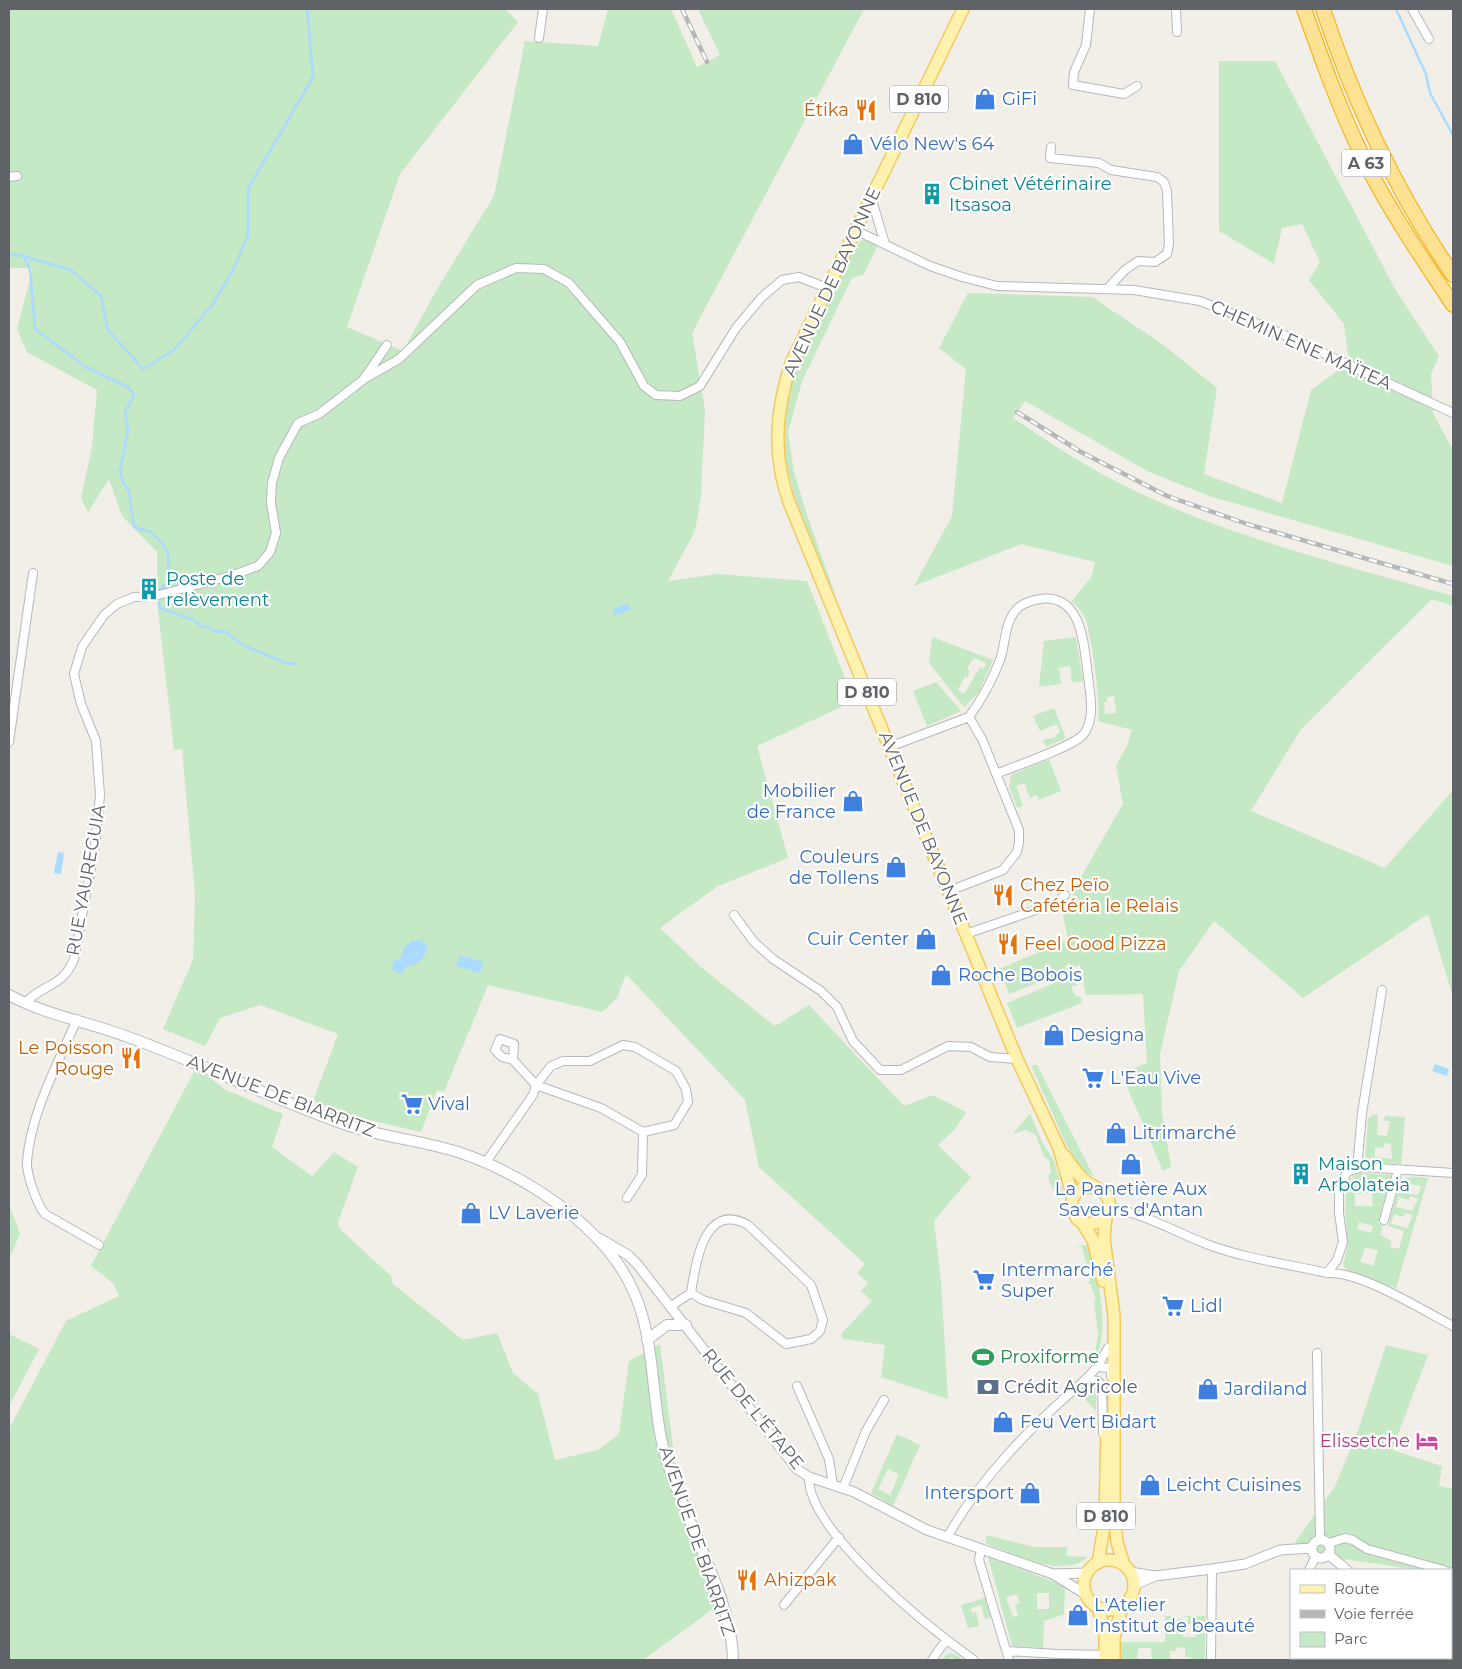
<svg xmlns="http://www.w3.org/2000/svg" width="1462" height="1669" viewBox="0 0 1462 1669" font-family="Montserrat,sans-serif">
	<rect width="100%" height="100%" fill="#f1efe8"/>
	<!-- green -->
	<path fill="#c5e8c5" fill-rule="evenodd" d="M9 9H505L518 22 400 174 347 327 403 351 437 289 494 196 525 41 598 46 608 9H671L697 67 720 55 698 9H864L692 333 705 410 701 497 695 531 668 581 717 574 807 581 854 701 757 746 788 858 718 886 660 928 702 968 775 1026 809 1005 904 1106 933 1095 966 1112 956 1128 938 1145 971 1177 934 1221 941 1281 948 1399 881 1377 885 1345 843 1339 841 1334 872 1301 861 1291 868 1283 857 1273 865 1264 759 1167 745 1100 626 974 617 998 602 1012 488 985 444 1092 437 1090 421 1132 352 1116 313 1101 338 1034 260 1005 220 1018 205 1046 163 1029 193 960 195 894 182 749 174 750 157 601V552L122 516 109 479 88 512 81 498 92 447 97 390 27 352 17 329 33 268H9Z
		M1219 61H1275L1395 289 1439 356 1431 374 1433 413 1453 450V566L1209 496 1149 472 1025 401 1013 418C1049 442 1084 466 1123 485 1227 537 1342 564 1453 596V606L1432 599 1301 729 1251 811 1385 868 1453 790V997L1428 914 1303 998 1214 921 1179 971 1160 1054 1162 1113 1171 1167 1163 1171 1121 1073 1147 1063 1143 994 1086 995 1080 965 1072 968 1069 963 1065 966 1067 971 1047 979 1045 975 1038 978 1039 982 1009 994 999 969 1068 940 1061 905 1072 901 1074 889 1123 804 1116 766 1127 746 1132 730 1098 721C1101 701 1092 644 1087 624 1085 615 1079 607 1071 602L1092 576 1095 562 1021 544 914 586 952 516 966 369 939 348 968 293 1092 297 1162 344 1217 388 1204 474 1282 503 1311 390 1349 363 1344 324 1309 280 1320 262 1302 224 1282 228 1274 264 1219 231ZM1114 696 1116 713 1105 714 1104 702H1107V697Z
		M862 240H868L877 246 864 274 852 278 802 381 788 432 794 472 807 515 836 597C827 580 820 562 813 544 795 501 779 458 785 411 793 355 830 296 855 246Z
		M932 637 993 660 979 692 964 707 929 663ZM974 658 986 663 984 669 980 667 964 694 958 690 965 676 968 678 969 670 967 668Z
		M1076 637 1083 681 1072 682 1070 666 1059 668 1061 684 1039 687 1044 641Z
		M936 682 961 711 927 726 913 691Z
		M1054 708 1066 738 1046 747 1043 740 1056 737V735L1060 732 1057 724 1040 731 1033 716Z
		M1049 759 1061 791 1039 800 1037 795 1030 798 1024 783 1016 786 1023 806 1017 808 1009 787 1011 775Z
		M1068 977 1078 985 1072 986 1073 993H1075L1076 997 1080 996 1082 1003 1017 1028 1007 1003Z
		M1031 1065H1037L1094 1177 1082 1170 1067 1146Z
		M196 1068 226 1090 283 1114 272 1147 312 1176 334 1152 358 1167 338 1222 341 1230 391 1276 393 1284 463 1340 497 1333 513 1373 538 1394 555 1460 598 1450 619 1434 629 1361 660 1344 676 1471 728 1598 643 1660H9V1429L66 1321 119 1296 113 1283 91 1266Z
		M1030 1113 1042 1142 1054 1161 1063 1192 1058 1193 1051 1186 1048 1176 1051 1172 1049 1160 1044 1157 1036 1135 1026 1130 1013 1134Z
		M1372 1115H1378L1377 1135 1387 1136 1390 1121H1384L1385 1116 1405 1117 1401 1164 1365 1162 1368 1119ZM1384 1143 1391 1144 1392 1159 1375 1157V1147L1384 1148Z
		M1360 1173 1391 1175 1378 1223 1383 1225 1380 1235 1392 1241 1390 1247 1399 1249 1404 1231 1388 1226 1397 1192 1418 1195 1421 1186 1411 1184 1409 1188 1398 1185C1406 1174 1416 1177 1428 1178L1396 1288 1347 1271 1343 1264C1355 1234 1336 1207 1352 1177ZM1372 1193 1373 1206H1355V1194ZM1410 1196 1418 1199 1412 1211 1396 1207 1399 1197 1409 1200ZM1405 1213 1413 1215 1407 1228 1391 1224 1394 1214 1404 1217ZM1359 1222 1373 1226 1371 1233 1357 1229ZM1365 1247 1378 1251 1373 1266 1360 1262Z
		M9 1205 20 1234 9 1258Z
		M1089 1245C1097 1276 1110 1324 1097 1355L1095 1354 1098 1335 1094 1301 1096 1300 1091 1285 1087 1282 1090 1281V1267H1087L1082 1247 1074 1246Z
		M9 1334 39 1349 9 1406Z
		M1386 1345 1428 1355 1392 1450 1442 1466 1439 1486 1453 1489V1572L1419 1570 1289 1551 1335 1486 1358 1431Z
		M1089 1386 1096 1390V1411L1079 1393Z
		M897 1434 920 1445 893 1506 871 1493ZM888 1469 899 1475 890 1495 878 1489Z
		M987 1535 1034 1547H1067V1556L1087 1557C1065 1580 1011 1553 985 1543Z
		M988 1557 1065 1586 1064 1614 1044 1621 1043 1648 1012 1646ZM1037 1593H1049V1609H1037ZM1017 1594 1020 1603 1015 1605 1018 1616 1013 1617 1006 1597Z
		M985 1598 991 1617 985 1619 981 1605 971 1608 972 1613 976 1612 979 1626 968 1628 961 1605Z
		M1453 1606V1660H1332L1333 1658H1451V1607Z
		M1165 1616H1176V1619H1181L1184 1637H1196V1624H1188V1617L1181 1616H1205V1660H1190V1657H1185V1648L1176 1647V1651H1170V1660H1152L1151 1648H1138L1137 1660H1120V1642H1165Z
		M952 1653 965 1660H956L951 1657 949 1660H941L946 1655Z"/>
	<!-- water -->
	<path fill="#aadaff" d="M629 603 631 610 615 615 613 609Z
		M58 852 64 853 61 874 54 873Z
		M421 940 427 947C426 958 418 966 407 966L401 974 392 970 393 961 401 958 403 948 412 941Z
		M460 955 483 962 480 973 456 966Z
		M1435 1064 1449 1069 1447 1076 1432 1071Z"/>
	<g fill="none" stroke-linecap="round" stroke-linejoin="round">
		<!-- stream -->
		<path stroke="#aadaff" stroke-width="2.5" d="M1396 9 1426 74 1430 93 1453 135
			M9 254 24 256 71 270 101 296 108 330 143 369 174 350 213 304 233 270 248 236V189L313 77 307 9
			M24 256 30 270 35 329 86 367 128 387 134 395 125 412 128 430 120 470 123 482 129 491 134 527 151 532 161 541 168 553 169 581 158 591
			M159 603 160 608 194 620 202 627H208L216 632 224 631 243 645 286 663 296 664"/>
		<!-- minor casing -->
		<g stroke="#b5b8bc" stroke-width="10">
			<path id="minor" d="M1090 9 1086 45 1074 72 1073 85 1124 94 1137 86
				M1176 9 1177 32
				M1412 9 1429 39
				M539 38 543 9
				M1051 147 1050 158 1099 163 1111 170 1157 177 1164 182 1167 191 1169 244 1167 254 1155 262 1138 261 1125 270 1107 289
				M9 177 17 176
				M871 197 885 244
				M855 230 930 266 962 277 997 286 1134 290 1200 301 1271 329 1453 413
				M364 379 399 359 477 285 516 268 544 269 569 283 620 342 644 386 656 395 680 396 700 386 736 328 761 298 782 280 799 277 827 288
				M969 717C982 699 992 681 1000 660 1006 643 1004 620 1019 607 1025 603 1033 600 1040 599 1083 593 1084 647 1088 676 1090 694 1096 719 1083 735 1072 747 1013 767 996 774
				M9 742 33 573
				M889 747 969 717 982 739 1019 830V843L1017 852 1003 870 949 891
				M734 915 754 942 773 959 821 991 837 1007 853 1041 880 1070H901L948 1046 971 1047 990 1057 1017 1059
				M966 934 1056 903 1065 895
				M26 1002C45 983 63 987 74 959L95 846 100 795 96 741 81 704 74 674 82 647 104 615 117 604 134 597 155 596 230 576 258 566 270 552 276 533 271 503 272 483 279 458 298 423 319 414 363 380 387 345
				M77 1019C58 1064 31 1112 27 1161 26 1173 37 1205 45 1214L99 1245
				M486 1162 533 1095 536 1085 513 1060 514 1044 500 1039 495 1050 502 1057 513 1060
				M1357 1169 1362 1113 1382 990
				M627 1198 642 1175 643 1132 601 1108 536 1085 551 1066 563 1061H590L623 1045 635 1047 676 1071 686 1089 688 1102 674 1125 643 1132
				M1109 1207C1145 1214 1175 1232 1209 1245 1247 1259 1288 1264 1327 1273 1361 1271 1422 1310 1453 1326
				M1384 1220 1398 1170
				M1327 1273 1337 1260 1343 1242 1339 1213V1190L1347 1172 1362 1167 1453 1173
				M671 1306 691 1293 703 1300 746 1313 786 1344 811 1339 820 1331 823 1320 811 1285 748 1225C704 1200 695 1265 691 1293
				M1317 1353 1320 1539
				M1097 1367 1111 1368V1376
				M1086 1379 1097 1381 1102 1385 1103 1433
				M797 1386 829 1459 833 1485
				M809 1477C807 1531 932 1630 974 1660
				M843 1488 866 1431 884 1400
				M948 1536C982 1475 1034 1424 1086 1379L1097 1367 1108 1348
				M1329 1543 1345 1538 1353 1540 1367 1549 1444 1570
				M981 1549 979 1560 1009 1660
				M1309 1570 1316 1556
				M1451 1572 1453 1573
				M784 1605 839 1537
				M1007 1651 1058 1654
				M1062 1654 1105 1655
				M932 1660 946 1640
				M1211 1660 1212 1569
				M1307 1660V1658"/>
		</g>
		<!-- tertiary casing -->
		<g stroke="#b5b8bc" stroke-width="11">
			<path id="tertiary" d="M599 1238 628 1255 637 1264 797 1469 809 1477 854 1492 927 1530 1053 1574 1085 1594
				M1312 1549a9 9 0 1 1 18 0a9 9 0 1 1-18 0Z
				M1328 1554 1347 1570
				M1130 1572 1155 1576 1212 1569 1245 1564 1280 1550 1312 1548
				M1054 1574 1087 1573
				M1134 1585 1155 1576
				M1451 1612H1453"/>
		</g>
		<!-- secondary casing -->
		<g stroke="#b6babf" stroke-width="12">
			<path id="secondary" d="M9 995C45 1015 89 1022 128 1037 200 1063 269 1097 341 1123 379 1137 420 1140 458 1152 521 1173 598 1222 629 1282 658 1336 649 1401 666 1458 684 1520 732 1597 733 1660
				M647 1340 667 1325H686"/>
		</g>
		<!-- primary casing -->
		<g stroke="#f2c960" stroke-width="14">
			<path id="primary" d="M963 9 791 363C776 410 772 454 789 502L1017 1059 1059 1148 1073 1198
				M1064 1155C1070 1163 1076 1173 1084 1180 1091 1186 1101 1188 1106 1195 1119 1215 1093 1232 1077 1219L1071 1206C1072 1193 1080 1187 1093 1187
				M1106 1217 1104 1238 1114 1316V1511L1117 1542 1124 1565
				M1083 1224 1093 1240 1103 1281
				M1084 1585a25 25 0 1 1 50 0a25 25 0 1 1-50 0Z
				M1098 1563 1105 1521 1107 1426
				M1098 1608 1105 1631V1660
				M1114 1660V1638L1122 1607"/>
		</g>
		<!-- motorway casing -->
		<g stroke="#f9ab00" stroke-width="16">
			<path id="motorway" d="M1304 9C1321 57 1338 105 1360 151 1385 205 1421 256 1453 305
				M1323 9C1354 103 1397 193 1453 275"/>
		</g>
		<!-- minor -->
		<use href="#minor" stroke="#fff" stroke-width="8"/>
		<!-- tertiary -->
		<use href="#tertiary" stroke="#fff" stroke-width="9"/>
		<!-- secondary -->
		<use href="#secondary" stroke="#fff" stroke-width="10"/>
		<!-- primary -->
		<use href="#primary" stroke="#fff2af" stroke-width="11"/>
		<!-- motorway -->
		<use href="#motorway" stroke="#fde293" stroke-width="14"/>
		<!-- rail casing -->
		<g stroke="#b6b7b8" stroke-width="4.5">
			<path id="rail" d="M682 9 707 62
				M1017 412 1081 452 1167 496 1247 524 1453 584"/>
		</g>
		<!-- rail -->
		<use href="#rail" stroke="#fff" stroke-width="2.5" stroke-dasharray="8" stroke-linecap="butt"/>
	</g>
	<!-- icons -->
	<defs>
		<g id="shop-bare" transform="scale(1.725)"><path d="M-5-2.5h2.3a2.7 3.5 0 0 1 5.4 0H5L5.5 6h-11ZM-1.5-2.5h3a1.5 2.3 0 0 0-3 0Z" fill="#3f7fe0" stroke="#fff" stroke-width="2.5" paint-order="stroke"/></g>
		<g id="restaurant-bare" transform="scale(1.725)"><path d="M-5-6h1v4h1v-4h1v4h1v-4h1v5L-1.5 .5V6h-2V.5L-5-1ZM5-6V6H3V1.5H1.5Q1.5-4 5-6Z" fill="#e8710a" stroke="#fff" stroke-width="2.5" paint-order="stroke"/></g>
		<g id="building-bare" transform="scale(1.725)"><path d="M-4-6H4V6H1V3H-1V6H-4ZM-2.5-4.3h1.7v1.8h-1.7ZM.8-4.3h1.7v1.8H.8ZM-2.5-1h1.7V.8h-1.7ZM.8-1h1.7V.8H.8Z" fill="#0f9aa8" stroke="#fff" stroke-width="2.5" paint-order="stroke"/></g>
		<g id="supermarket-bare" transform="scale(1.725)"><path d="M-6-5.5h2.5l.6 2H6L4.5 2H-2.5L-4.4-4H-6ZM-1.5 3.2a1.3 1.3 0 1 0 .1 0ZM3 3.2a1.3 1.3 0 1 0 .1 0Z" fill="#3f7fe0" stroke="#fff" stroke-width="2.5" paint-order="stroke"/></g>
		<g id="stadium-bare" transform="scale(1.725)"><path d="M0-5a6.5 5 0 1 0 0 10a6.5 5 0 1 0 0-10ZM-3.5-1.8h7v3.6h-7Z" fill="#2e9e5b" stroke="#fff" stroke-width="2.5" paint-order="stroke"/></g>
		<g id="bank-bare" transform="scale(1.725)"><path d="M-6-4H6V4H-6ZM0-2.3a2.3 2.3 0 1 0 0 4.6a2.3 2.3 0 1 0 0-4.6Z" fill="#5c6f8a" stroke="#fff" stroke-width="2.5" paint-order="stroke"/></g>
		<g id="hotel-bare" transform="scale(1.725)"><path d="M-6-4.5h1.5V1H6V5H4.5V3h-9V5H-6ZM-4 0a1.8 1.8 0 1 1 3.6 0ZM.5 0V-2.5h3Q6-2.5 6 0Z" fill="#d1479c" stroke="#fff" stroke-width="2.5" paint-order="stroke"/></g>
	</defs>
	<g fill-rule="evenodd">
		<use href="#shop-bare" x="985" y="99"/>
		<use href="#restaurant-bare" x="866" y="110"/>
		<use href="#shop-bare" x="853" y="144"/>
		<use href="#building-bare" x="932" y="194"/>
		<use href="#building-bare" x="149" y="589"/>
		<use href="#shop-bare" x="853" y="801"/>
		<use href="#shop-bare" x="896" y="867"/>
		<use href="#restaurant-bare" x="1003" y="895"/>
		<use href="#shop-bare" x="926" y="939"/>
		<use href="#restaurant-bare" x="1008" y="944"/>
		<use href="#shop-bare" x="941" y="975"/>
		<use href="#shop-bare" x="1054" y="1035"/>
		<use href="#restaurant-bare" x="131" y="1058"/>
		<use href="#supermarket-bare" x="1093" y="1078"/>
		<use href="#supermarket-bare" x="412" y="1104"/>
		<use href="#shop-bare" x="1116" y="1133"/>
		<use href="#shop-bare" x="1131" y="1164"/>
		<use href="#building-bare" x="1301" y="1174"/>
		<use href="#shop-bare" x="471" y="1213"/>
		<use href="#supermarket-bare" x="984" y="1280"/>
		<use href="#supermarket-bare" x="1173" y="1306"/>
		<use href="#stadium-bare" x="983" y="1357"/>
		<use href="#bank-bare" x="988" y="1387"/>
		<use href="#shop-bare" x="1208" y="1389"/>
		<use href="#shop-bare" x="1003" y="1422"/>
		<use href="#hotel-bare" x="1427" y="1441"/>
		<use href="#shop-bare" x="1150" y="1485"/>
		<use href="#shop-bare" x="1030" y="1493"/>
		<use href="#restaurant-bare" x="747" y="1580"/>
		<use href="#shop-bare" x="1078" y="1615"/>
	</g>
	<g text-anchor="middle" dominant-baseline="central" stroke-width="4.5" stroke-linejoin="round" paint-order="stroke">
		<!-- shield labels -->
		<g fill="#fff" stroke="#8f9295" stroke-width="1">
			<rect x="890" y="85.5" width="58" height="27" rx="4"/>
			<rect x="1342" y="149.5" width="48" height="27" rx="4"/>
			<rect x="838" y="678.5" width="58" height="27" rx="4"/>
			<rect x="1077" y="1502.5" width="58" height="27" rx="4"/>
		</g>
		<g font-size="16" font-weight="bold" fill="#5f6368">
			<text x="919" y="99">D 810</text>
			<text x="1366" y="163">A 63</text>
			<text x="867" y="692">D 810</text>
			<text x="1106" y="1516">D 810</text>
		</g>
		<!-- shop labels -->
		<g font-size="18" fill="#366cbe" stroke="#fff" text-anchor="start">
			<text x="1002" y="99">GiFi</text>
			<text x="870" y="144">Vélo New's 64</text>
			<text x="836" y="791" text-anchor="end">Mobilier<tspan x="836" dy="21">de France</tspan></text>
			<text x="879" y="857" text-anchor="end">Couleurs<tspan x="879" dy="21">de Tollens</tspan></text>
			<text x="909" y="939" text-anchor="end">Cuir Center</text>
			<text x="958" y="975">Roche Bobois</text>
			<text x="1070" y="1035">Designa</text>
			<text x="1110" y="1078">L'Eau Vive</text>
			<text x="428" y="1104">Vival</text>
			<text x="1132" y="1133">Litrimarché</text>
			<text x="1131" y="1189" text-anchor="middle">La Panetière Aux<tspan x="1131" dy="21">Saveurs d'Antan</tspan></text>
			<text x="488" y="1213">LV Laverie</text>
			<text x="1001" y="1270">Intermarché<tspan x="1001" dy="21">Super</tspan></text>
			<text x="1190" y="1306">Lidl</text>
			<text x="1224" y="1389">Jardiland</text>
			<text x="1020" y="1422">Feu Vert Bidart</text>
			<text x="1166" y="1485">Leicht Cuisines</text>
			<text x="1014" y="1493" text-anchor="end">Intersport</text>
			<text x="1094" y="1605">L'Atelier<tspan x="1094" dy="21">Institut de beauté</tspan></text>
		</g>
		<!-- food labels -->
		<g font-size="18" fill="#c56008" stroke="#fff" text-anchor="start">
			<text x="849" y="110" text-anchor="end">Étika</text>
			<text x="1020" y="885">Chez Peïo<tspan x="1020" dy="21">Cafétéria le Relais</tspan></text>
			<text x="1024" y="944">Feel Good Pizza</text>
			<text x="114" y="1048" text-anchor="end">Le Poisson<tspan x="114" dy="21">Rouge</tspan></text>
			<text x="764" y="1580">Ahizpak</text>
		</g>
		<!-- culture labels -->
		<g font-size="18" fill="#0d838f" stroke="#fff" text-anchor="start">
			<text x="949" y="184">Cbinet Vétérinaire<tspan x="949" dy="21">Itsasoa</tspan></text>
			<text x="166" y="579">Poste de<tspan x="166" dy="21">relèvement</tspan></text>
			<text x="1318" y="1164">Maison<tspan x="1318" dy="21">Arbolateia</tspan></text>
		</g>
		<!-- street labels -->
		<g font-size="18" fill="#5f6368" stroke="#fff">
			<text transform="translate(832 282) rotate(-65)">AVENUE DE BAYONNE</text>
			<text transform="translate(1301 345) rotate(24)">CHEMIN ENE MAÏTEA</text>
			<text transform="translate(923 828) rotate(68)">AVENUE DE BAYONNE</text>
			<text transform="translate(86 880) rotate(-80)">RUE YAUREGUIA</text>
			<text transform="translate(281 1096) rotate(21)">AVENUE DE BIARRITZ</text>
			<text transform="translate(753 1409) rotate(51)">RUE DE L'ÉTAPE</text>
			<text transform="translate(697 1541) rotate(71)">AVENUE DE BIARRITZ</text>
		</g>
		<!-- leisure labels -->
		<g font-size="18" fill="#27864d" stroke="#fff" text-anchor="start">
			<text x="1000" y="1357">Proxiforme</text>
		</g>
		<!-- service labels -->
		<g font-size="18" fill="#4e5e75" stroke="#fff" text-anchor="start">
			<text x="1004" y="1387">Crédit Agricole</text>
		</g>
		<!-- hotel labels -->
		<g font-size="18" fill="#b23c85" stroke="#fff" text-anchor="end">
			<text x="1410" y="1441">Elissetche</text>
		</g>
	</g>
	<!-- border -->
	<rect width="1462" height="1669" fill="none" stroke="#5f6368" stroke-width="20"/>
	<!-- legend -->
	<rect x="1290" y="1569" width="162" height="90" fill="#ffffff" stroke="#bfc1c3"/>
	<rect x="1300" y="1585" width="25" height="8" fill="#fff2af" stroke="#bfc1c3"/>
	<text x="1334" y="1594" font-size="15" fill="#5f6368">Route</text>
	<rect x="1300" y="1610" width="25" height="8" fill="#b6b7b8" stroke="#bfc1c3"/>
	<text x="1334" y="1619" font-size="15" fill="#5f6368">Voie ferrée</text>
	<rect x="1300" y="1632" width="25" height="15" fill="#c5e8c5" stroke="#bfc1c3"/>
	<text x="1334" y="1644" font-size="15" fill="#5f6368">Parc</text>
</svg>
